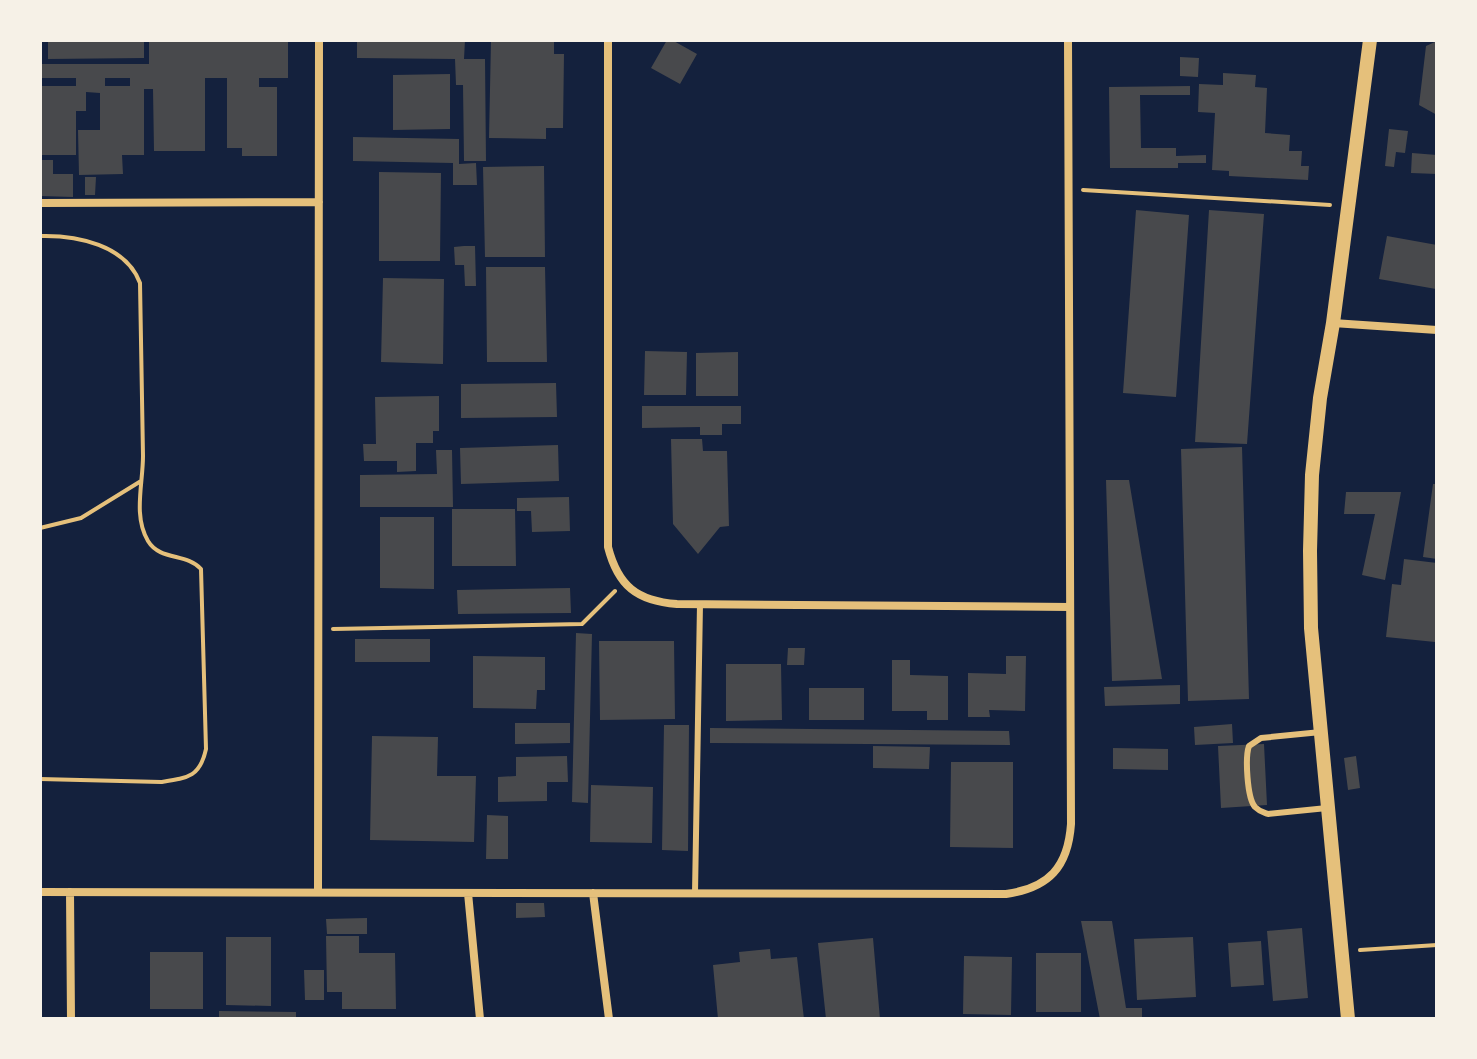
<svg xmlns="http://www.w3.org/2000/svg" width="1477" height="1059" viewBox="0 0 1477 1059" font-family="'Exo 2',sans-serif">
	<rect width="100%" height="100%" fill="#14213d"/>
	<!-- building -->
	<path fill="#48494c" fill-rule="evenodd" d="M48 40H144V58L48 59Z
		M149 40H288V78H259V87H277V156H242V148H227V78H205V151H154L153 89H144V155H122L123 174 79 175 78 130H100V93L86 92V111H76V155H40V86H76V78H40V64H149ZM105 78H130V86H105Z
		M357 40H465L464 59H485L486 161H464L463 85H456L455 59 357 58Z
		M491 40H554V54H564L563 128H546V139L489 138Z
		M667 40H672L697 54 680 84 651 68Z
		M1437 41V115L1419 105 1426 46Z
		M1180 57 1199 58 1198 77 1180 76Z
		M1223 73 1256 75 1255 87 1267 88 1265 133 1290 135 1289 151H1302L1301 166H1309L1308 180 1229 176V171L1212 170 1215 113 1198 112 1199 84 1223 85Z
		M450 74V129L393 130V75Z
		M1190 86V95H1140L1141 148H1176V156L1206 155V163H1178V168H1110L1109 87Z
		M1389 129 1408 131 1405 153 1396 152 1394 167 1385 166Z
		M353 137 459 139V164L476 163 477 185H453V163L353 161Z
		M1412 153 1437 155V174L1411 173Z
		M40 160H53V174H73V197L40 196Z
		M544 166 545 257H485L483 167Z
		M379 172 441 173 440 261H379Z
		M85 177H96L95 195H85Z
		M1136 210 1189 215 1176 397 1123 393Z
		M1209 210 1264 214 1247 444 1195 442Z
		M1387 236 1437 245 1436 289 1379 279Z
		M464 246H475L476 286H465L464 265H455L454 247Z
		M486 267H545L547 362H487Z
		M383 278 444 279 443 364 381 362Z
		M645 351 687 352 686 395H644Z
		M738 352V396H696V353Z
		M556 383 557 417 461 418V384Z
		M439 396V431H433V443H416V471L397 472V461H364L363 444H376L375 397Z
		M642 406H741V424H722V435H700V427L642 428Z
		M671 439H702L703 451H727L729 526 720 527 698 554 673 524Z
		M558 445 559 481 461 484 460 448Z
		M1242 447 1249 699 1188 701 1181 449Z
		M436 450H452L453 507H360V475L437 474Z
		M1106 480H1129L1162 679 1112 681Z
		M1433 484H1437V559L1423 557Z
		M1346 492H1401L1385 580 1362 575 1375 514H1344Z
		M569 497 570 531 532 532 531 511H517V498Z
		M452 509H515L516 566H452Z
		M380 517H434V589L380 588Z
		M1404 559 1437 563 1435 642 1386 637 1392 584 1401 585Z
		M570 588 571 613 458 614 457 590Z
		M576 633 592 634 588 803 572 802Z
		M355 639H430V662H355Z
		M599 641H674L675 719 600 720Z
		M788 648H805L804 665H787Z
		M473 656 545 657V690H537L536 709 473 708Z
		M1006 656H1026L1025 711 989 710 990 717H968V673L1006 674Z
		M892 660H910V675L948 676V720H927V711H892Z
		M726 664H781L782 720 726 721Z
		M1180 685V704L1105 706 1104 687Z
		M809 688H864V720H809Z
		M515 723H570V743L515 744Z
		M1232 724 1233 743 1195 745 1194 727Z
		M664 725H689L688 851 662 850Z
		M710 728 1009 731 1010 745 710 743Z
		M372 736 438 737 437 776H476L474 842 370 840Z
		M1264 744 1267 805 1221 808 1218 746Z
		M873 746 930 747 929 769 873 768Z
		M1113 748 1168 749V770L1113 769Z
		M567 756 568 782H547V801L498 802V777L516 776V757Z
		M1356 756 1360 788 1348 790 1344 758Z
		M951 762H1013V848L950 847Z
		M591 785 653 787 652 843 590 842Z
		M487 815 508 816V859H486Z
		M516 903H544L545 917 516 918Z
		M367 918V934H327L326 919Z
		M1081 921H1112L1126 1008H1142V1019H1100Z
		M1302 928 1308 998 1273 1001 1267 931Z
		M326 936H359V953H395L396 1009H342V992H327Z
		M226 937H271V1006L226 1005Z
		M1193 937 1196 997 1137 1000 1134 939Z
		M873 938 880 1019H826L818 943Z
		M1261 941 1264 985 1231 987 1228 943Z
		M770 949 771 959 797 957 804 1019H718L713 965 740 962 739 952Z
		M150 952H203V1009H150Z
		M1036 953H1081V1012H1036Z
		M964 956 1012 957 1011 1015 963 1014Z
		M304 970H324V1000H305Z
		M219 1011 296 1012V1019H219Z"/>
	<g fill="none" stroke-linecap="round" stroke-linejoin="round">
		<!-- path -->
		<path stroke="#e5c07b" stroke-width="4" d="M1083 190 1330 205
			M40 236C77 235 126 245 140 283 141 341 142 399 143 456 143 484 133 516 148 541 160 561 187 553 201 569L206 749C200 777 188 778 161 782L40 779
			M40 528 81 518 141 481
			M333 629 582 624 615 591
			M1360 950 1437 945"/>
		<!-- service -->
		<path stroke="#e5c07b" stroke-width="6" d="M1321 732 1261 738 1249 746C1245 757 1247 798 1255 807 1260 812 1262 812 1268 814L1327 808
			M695 893 700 604"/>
		<!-- minor -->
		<path stroke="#e5c07b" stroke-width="8" d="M608 40V547C618 586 637 601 677 604L1070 607
			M40 203 319 202
			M1333 323 1437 330
			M40 892 1006 894C1049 888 1068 867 1071 824L1068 40
			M70 892 71 1019
			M318 892 319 40
			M468 893 480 1019
			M593 893 609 1019"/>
		<!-- tertiary -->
		<path stroke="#e5c07b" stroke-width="14" d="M1348 1019 1311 628 1310 551 1312 475 1320 398 1333 323 1370 40"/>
	</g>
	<!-- border -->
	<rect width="1477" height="1059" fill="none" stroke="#f6f1e7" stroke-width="84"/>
</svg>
